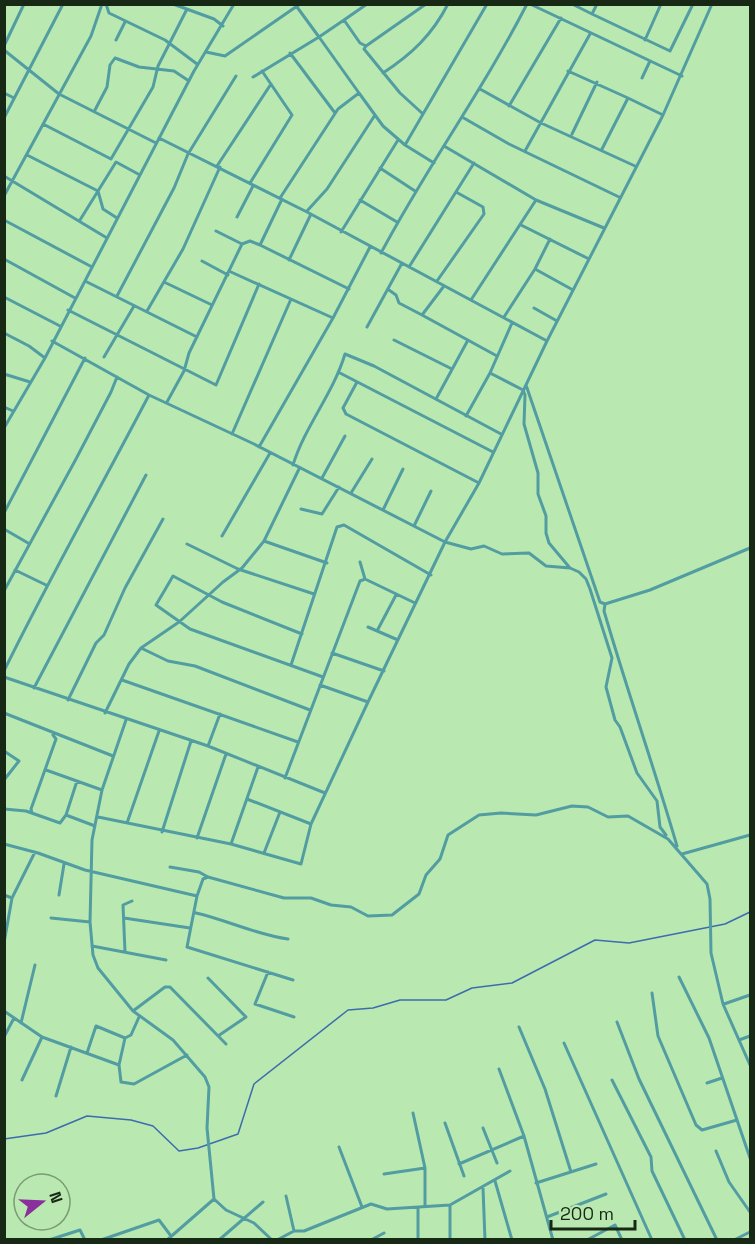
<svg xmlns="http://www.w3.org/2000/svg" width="755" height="1244" viewBox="0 0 755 1244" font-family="'Space Grotesk',sans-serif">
	<rect width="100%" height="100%" fill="#bae8b1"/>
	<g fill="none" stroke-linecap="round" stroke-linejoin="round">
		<!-- stream -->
		<path stroke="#3c6cae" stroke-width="1.5" d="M4 1139 46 1133 87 1116 131 1120 153 1126 179 1151 198 1148 238 1134 254 1084 348 1010 373 1008 400 1000H446L472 988 512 983 595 940 629 943 725 924 750 912"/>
		<!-- minor -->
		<path stroke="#529da1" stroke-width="3" d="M106 4 109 13 165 40 197 64
			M173 4 214 19 223 26
			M367 4 344 20 360 43 366 46 426 4
			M530 4 682 76
			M572 4 592 14
			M597 4 592 14 670 51 693 4
			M297 7 319 37 344 20
			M116 40 125 22
			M645 40 661 4
			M4 46 24 4
			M366 46 364 49 400 93 423 114
			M4 50 59 94 156 143
			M206 52 225 56 300 4
			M290 53 335 113
			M568 71 628 98 602 149
			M383 73C412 54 432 35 448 4
			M253 77 319 37 359 93 338 109 280 198
			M642 78 650 61
			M480 89 541 123 635 166
			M4 93 14 98
			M359 93 383 126 405 145
			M628 98 663 115
			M509 106 561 18
			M95 110 107 87 110 65 115 58 139 67 174 71 189 81
			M462 117 509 144 619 197
			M4 118 63 4
			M43 124 111 159
			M572 134 597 82
			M159 138 307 212 547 341
			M444 146 536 200 604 228
			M525 151 590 34
			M27 155 98 191 80 220
			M111 159 153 87 158 66 187 9
			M434 163 405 145 487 4
			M217 166 271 84
			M380 168 415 191
			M4 176 107 238
			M250 183 292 115 262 71
			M4 196 91 36 102 4
			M360 200 397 222
			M307 211 327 189 375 115
			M237 217 253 186
			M117 218 103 209 98 191 116 162 140 175
			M4 220 92 267
			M521 225 589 259
			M216 231 242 244 250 241 260 245 349 289
			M341 232 398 140
			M260 245 282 199
			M381 253C426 168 483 90 527 4
			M4 259 75 298
			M289 260 311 214
			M202 261 228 275
			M409 267 474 163
			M535 269 573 290
			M231 272 333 318
			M85 281 197 337
			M437 281 484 214 483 207 456 192
			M164 282 212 305
			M444 286 422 315 497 356
			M389 290 396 295 399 303 422 315
			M117 296 174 188 188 154 236 76
			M4 297 60 326
			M471 300 536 200
			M534 308 557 321
			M68 310 216 385 259 284
			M147 311 183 249 220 167
			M504 317 535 269 550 239
			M512 323 490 373 523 390 525 395 524 424 538 473V494L546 516V533L549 543 570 568
			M367 327 402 263
			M4 333 29 346 45 358
			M394 340 452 369
			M52 341 149 395 254 444 445 542 471 549 484 546 502 554 529 553 546 566 570 568 579 572 586 579 590 589 612 658 606 687 615 720 620 727 637 773 657 801 660 827 666 835
			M104 357 134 306
			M340 373 493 452
			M4 374 30 382
			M357 382 343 408 346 414 479 483
			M526 385 600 602 605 604
			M436 399 468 340
			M167 402 184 371 189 353 242 244
			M4 407 13 411
			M466 416 490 373
			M4 428 45 358 194 71 234 4
			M232 434 291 299
			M259 447 333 318 370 247
			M293 465C305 426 333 394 345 354L374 366 501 434
			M322 478 345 436
			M351 493 372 459
			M301 509 322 514 339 487
			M383 510 403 469
			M4 513 85 358
			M414 526 431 491
			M4 529 28 543
			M222 536 270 453
			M264 541 327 563
			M187 544 238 569 314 594
			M360 562 365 579
			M15 570 46 585
			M4 591 76 459 111 392 117 377
			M368 627 398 640
			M377 631 396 595
			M302 634 222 602 173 576 156 605 190 629 323 677
			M141 648 168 661 195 666 310 710
			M332 653 384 671
			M291 665 337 527 344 525 431 575
			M4 671C50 577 101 487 149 395
			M4 677 208 746 325 793
			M122 680 298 742
			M320 685 368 702
			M34 688 146 475
			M68 700 96 643 104 635 125 588 163 519
			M4 713 113 756
			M105 713 129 664 141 648 179 622 223 582 242 568 264 541 299 469
			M126 720 102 790 92 840 90 922 93 955 98 968 133 1011 173 1040 205 1077 209 1087 207 1128 214 1199 226 1210 254 1223 272 1240
			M208 746 220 714
			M4 751 19 761 4 780
			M46 770 102 790
			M285 778 360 581 365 579 415 603
			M247 799 311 824
			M4 809 26 811 60 823 66 815 77 781
			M32 813 31 809 56 739 53 735
			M66 815 95 826
			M98 817 231 844 301 864 311 824 368 702 445 542 479 483 547 341 663 115 712 4
			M127 823 159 731
			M162 832 191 741
			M197 838 226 754
			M4 844 38 853 85 870 197 896 203 879 208 877 284 898H311L331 905 351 907 368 916 392 915 419 894 426 875 440 859 448 835 479 815 501 813 536 815 572 806 588 807 608 817 628 816 668 839 707 884 710 899 711 953 723 1004 750 1065
			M231 844 258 767
			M677 846C654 767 627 690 604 611L605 604 650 590 750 548
			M264 853 280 812
			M682 854 750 835
			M170 867 199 872 208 877
			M4 895 12 898
			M59 895 64 864
			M197 896 187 947 293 980
			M196 913C227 920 257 935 288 939
			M51 918 90 922
			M124 918 190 928
			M4 943 12 898 35 852
			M92 946 166 960
			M125 952 123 905 132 901
			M268 972 255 1004 294 1017
			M679 977 709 1038 750 1158
			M208 978 246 1017 218 1036
			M652 993 658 1036 696 1125 702 1130 737 1120
			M724 1004 750 995
			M4 1011 42 1037 119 1065 121 1082 134 1084 187 1055
			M133 1011 165 987H170L226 1044
			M617 1022 639 1079 717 1240
			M21 1023 35 965
			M519 1027 545 1089 571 1172
			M4 1037 14 1018
			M739 1040 750 1036
			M564 1043 652 1240
			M87 1053 96 1026 125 1038
			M119 1065 125 1038 131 1035 139 1017
			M499 1069 524 1136 553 1240
			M22 1080 42 1037
			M612 1080 651 1157 652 1171 685 1240
			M707 1083 722 1078
			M56 1096 71 1047
			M413 1113 425 1168V1206
			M445 1123 464 1176
			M483 1128 497 1163
			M339 1147 362 1207
			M716 1151 729 1182 750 1212
			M459 1164 524 1136
			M384 1174 425 1168
			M495 1181 512 1240
			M536 1183 596 1164
			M483 1188 485 1240
			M286 1196 294 1231
			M450 1205V1240
			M418 1208V1240
			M547 1217 606 1194
			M49 1240 80 1230 85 1240
			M101 1240 159 1220 171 1236
			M167 1240 214 1199
			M219 1240 263 1202
			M277 1240 294 1231H304L371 1204 387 1209 450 1205 510 1171
			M371 1240 384 1233
			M587 1240 615 1225 622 1240
			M734 1240 750 1232"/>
	</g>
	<!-- border -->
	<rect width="755" height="1244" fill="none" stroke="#172914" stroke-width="12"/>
	<!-- north arrow -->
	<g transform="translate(42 1202) rotate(72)"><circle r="28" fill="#bae8b1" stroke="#799c72" stroke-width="1.5"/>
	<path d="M0-4.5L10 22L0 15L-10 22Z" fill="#8a309c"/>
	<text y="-9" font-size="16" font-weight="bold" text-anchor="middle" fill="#172914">N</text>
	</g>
	<!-- scale -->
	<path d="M551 1220v9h84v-9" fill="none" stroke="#172914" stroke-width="3"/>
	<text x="560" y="1220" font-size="18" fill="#172914" stroke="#bae8b1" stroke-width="4.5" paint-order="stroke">200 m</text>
</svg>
